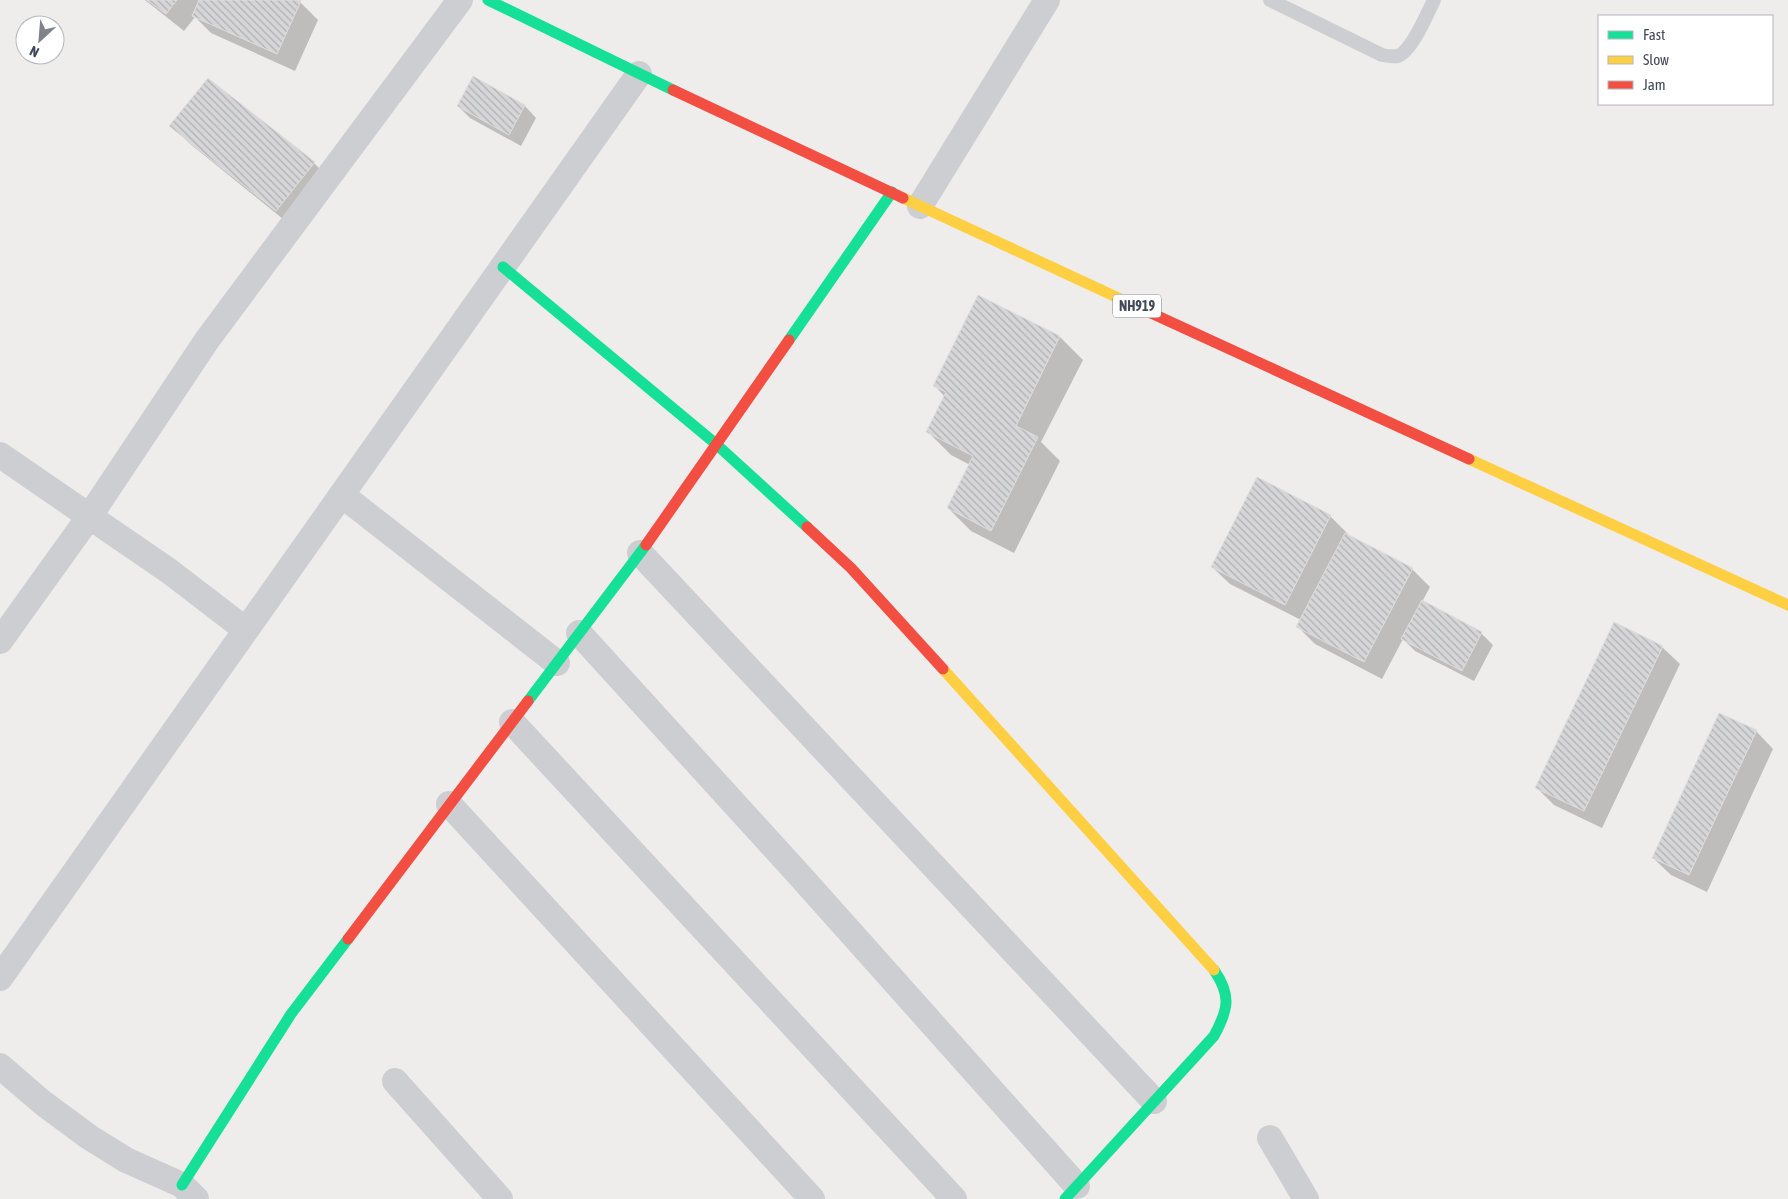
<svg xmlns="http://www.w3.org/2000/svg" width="1788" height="1199" viewBox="0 0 1788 1199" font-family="'Asap Condensed',sans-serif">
	<defs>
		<pattern id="building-back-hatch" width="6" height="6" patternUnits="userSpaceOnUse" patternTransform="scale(1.25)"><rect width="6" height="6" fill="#d6d6d8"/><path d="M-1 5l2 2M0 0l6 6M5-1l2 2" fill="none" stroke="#afb0b2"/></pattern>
	</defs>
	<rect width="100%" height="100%" fill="#eeedec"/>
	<!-- shadow -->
	<path fill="#0003" d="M145 0H295L300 2 318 20 295 71 211 33 195 17 184 31Z
		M474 78 525 106 536 118 521 146 470 118 458 106Z
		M209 79 314 163 332 181 294 228 189 143 171 126Z
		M1060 337 1083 360 1041 442 1060 461 1014 553 971 531 948 508 970 465 951 455 928 432 945 397 934 385Z
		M1330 516 1348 534 1347 535 1412 569 1430 587 1422 602 1481 633 1493 645 1474 681 1415 651 1403 639 1382 679 1315 644 1297 626 1301 620 1230 584 1212 567Z
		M1662 647 1680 664 1602 828 1554 805 1537 788Z
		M1756 731 1773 749 1707 892 1671 875 1653 858Z"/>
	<!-- building -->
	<path fill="url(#building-back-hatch)" stroke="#dfdedf" d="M147 0H177L166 14Z
		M199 0H298L301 1 277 54 192 16Z
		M473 76 525 105 509 135 457 106Z
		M208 78 315 162 276 211 169 126Z
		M978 295 1060 336 1016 426 1038 437 991 531 947 508 973 456 926 432 946 392 933 386Z
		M1257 477 1331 515 1285 605 1211 567Z
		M1345 533 1413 568 1364 662 1296 627Z
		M1422 600 1482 632 1462 671 1401 639Z
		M1614 622 1663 646 1584 811 1535 788Z
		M1719 713 1757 730 1689 875 1652 858Z"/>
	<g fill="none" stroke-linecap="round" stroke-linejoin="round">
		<!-- lane -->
		<path stroke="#ccced2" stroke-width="14" d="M1270 0 1382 55C1387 56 1392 57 1398 56 1412 51 1427 14 1434 0"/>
		<!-- street -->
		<path stroke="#ccced2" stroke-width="26" d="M920 206 1047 0
			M0 455 169 571 246 630
			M342 495 557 663
			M640 553 1154 1101
			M579 633 802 878 1077 1186
			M0 641 89 517 207 340 460 0
			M512 722 954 1199
			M449 804 812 1199
			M0 978 639 74
			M0 1066 43 1103 89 1137 126 1160 182 1185 196 1199
			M395 1081 500 1199
			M1270 1138 1306 1199"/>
		<!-- fast -->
		<path stroke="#16e098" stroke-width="11" d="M488 0 673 90
			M503 267 716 444 807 527
			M789 340 892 192
			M528 701 646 545
			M182 1185 291 1014 348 939
			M1065 1199 1214 1036C1228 1010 1232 996 1214 970"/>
		<!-- slow -->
		<path stroke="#ffcf43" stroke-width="11" d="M903 198 1127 302
			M1469 459 1788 605
			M943 669 1214 970"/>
		<!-- jam -->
		<path stroke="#f24e42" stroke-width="11" d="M673 90 903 198
			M1127 302 1469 459
			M807 527 851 568 943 669
			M646 545 789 340
			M348 939 528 701"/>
	</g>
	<g text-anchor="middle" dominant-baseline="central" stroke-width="5" stroke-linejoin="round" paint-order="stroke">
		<!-- shield labels -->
		<rect fill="#fff" stroke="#7b808c" stroke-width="1" x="1113" y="294.5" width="48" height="23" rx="4"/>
		<g font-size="14" font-weight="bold" fill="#43495a">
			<text x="1137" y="306">NH919</text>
		</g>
	</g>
	<!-- legend -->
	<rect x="1598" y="15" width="175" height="90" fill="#ffffff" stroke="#b4b6bd"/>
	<rect x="1608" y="31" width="25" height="8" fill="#16e098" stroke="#b4b6bd"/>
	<text x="1643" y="40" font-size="15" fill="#43495a">Fast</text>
	<rect x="1608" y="56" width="25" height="8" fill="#ffcf43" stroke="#b4b6bd"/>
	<text x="1643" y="65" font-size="15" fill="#43495a">Slow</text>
	<rect x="1608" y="81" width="25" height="8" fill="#f24e42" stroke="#b4b6bd"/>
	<text x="1643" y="90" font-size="15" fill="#43495a">Jam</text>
	<!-- north arrow -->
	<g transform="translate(40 40) rotate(206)"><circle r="24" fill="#ffffff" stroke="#b4b6bd"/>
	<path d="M0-4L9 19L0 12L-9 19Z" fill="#7f828d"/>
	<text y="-8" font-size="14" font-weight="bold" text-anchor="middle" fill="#43495a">N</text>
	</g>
</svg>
